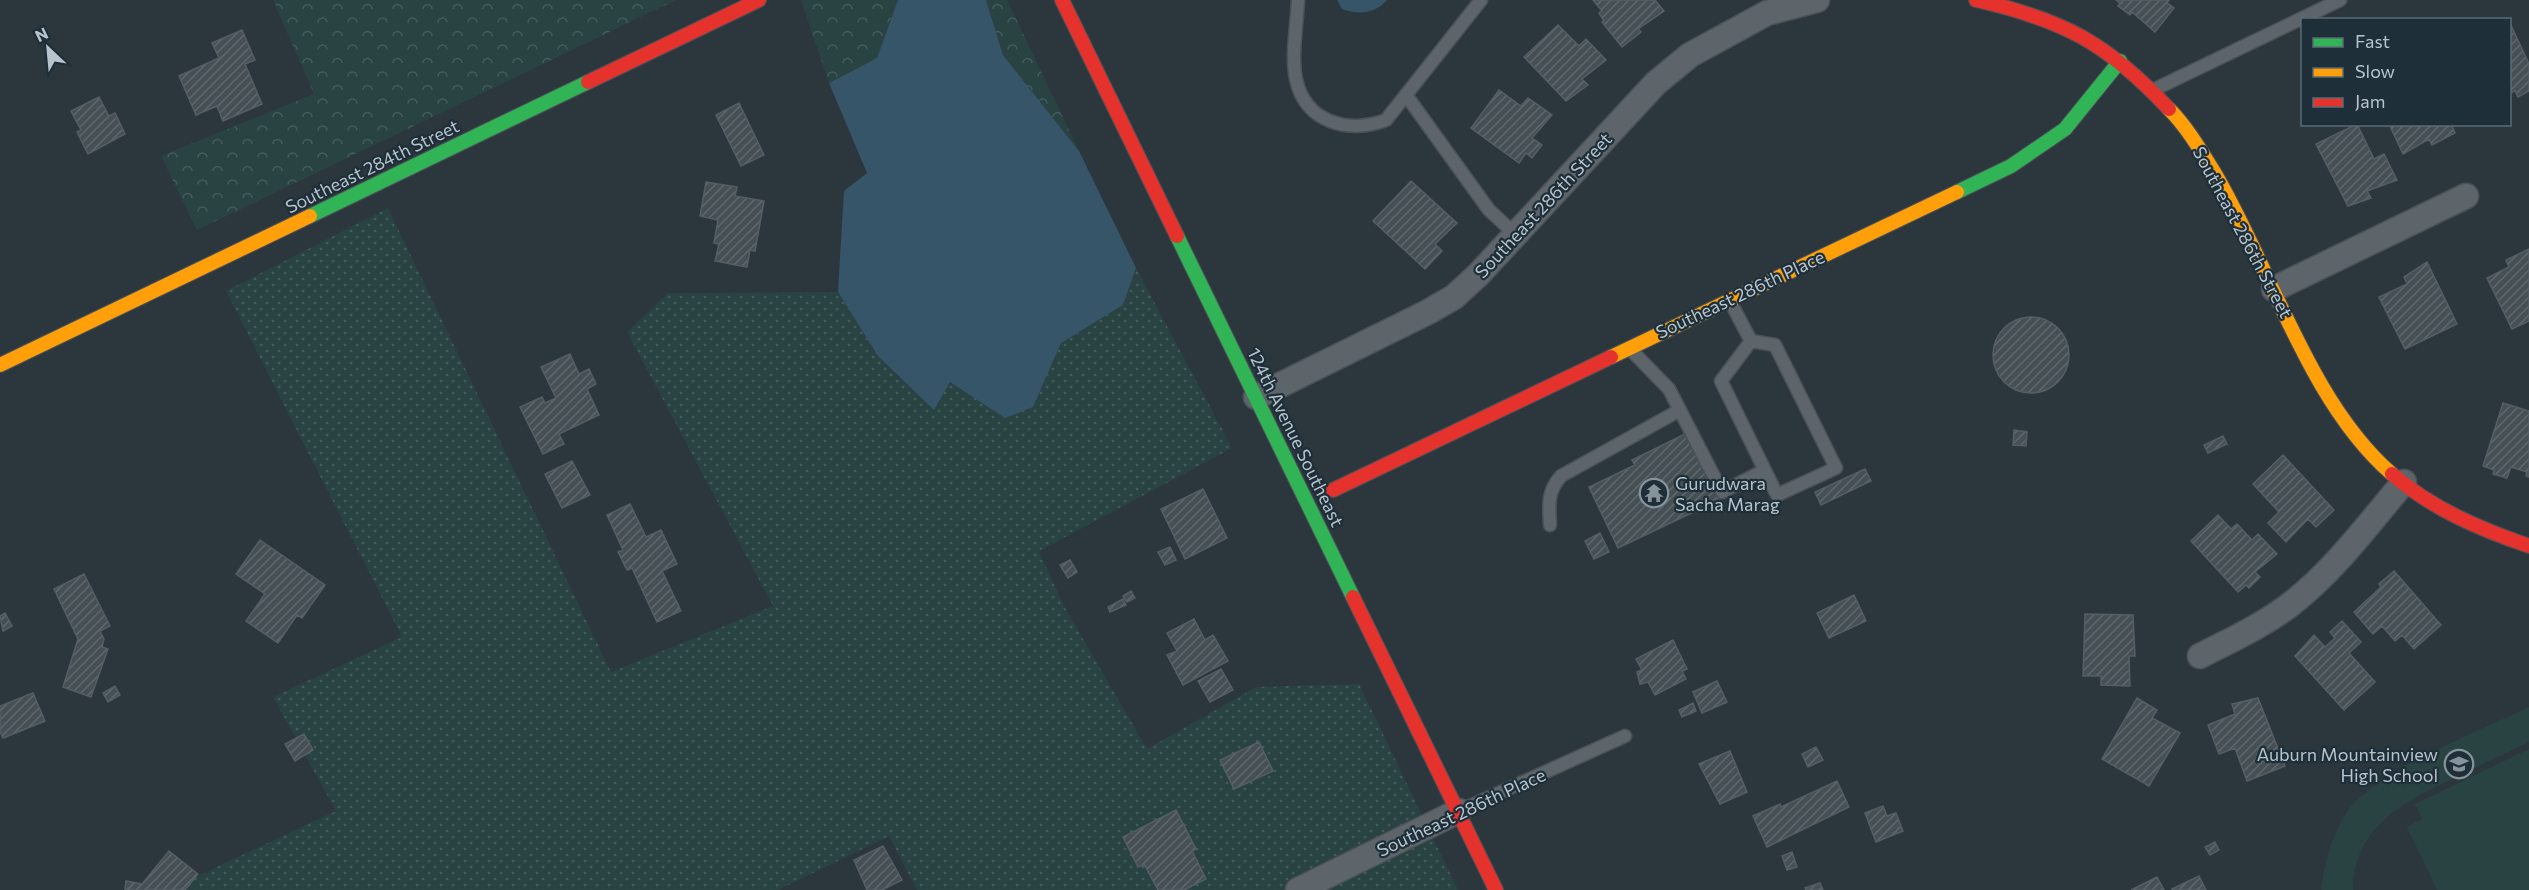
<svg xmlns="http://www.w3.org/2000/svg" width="2529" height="890" viewBox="0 0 2529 890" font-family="Commissioner,sans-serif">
	<defs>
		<pattern id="grass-dots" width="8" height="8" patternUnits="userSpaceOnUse" patternTransform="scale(1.5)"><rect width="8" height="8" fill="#284342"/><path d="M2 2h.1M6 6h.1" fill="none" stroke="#455c5c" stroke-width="1.8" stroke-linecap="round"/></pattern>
		<pattern id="forest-crowns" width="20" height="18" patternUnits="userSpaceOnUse" patternTransform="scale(1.5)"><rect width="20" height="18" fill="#284342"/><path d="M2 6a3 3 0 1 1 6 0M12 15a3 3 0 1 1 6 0" fill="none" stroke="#455c5c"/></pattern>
		<pattern id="building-hatch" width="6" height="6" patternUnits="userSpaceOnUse" patternTransform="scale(1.5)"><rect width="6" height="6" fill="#464f54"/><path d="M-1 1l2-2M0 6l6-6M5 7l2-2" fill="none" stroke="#5e676b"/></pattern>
	</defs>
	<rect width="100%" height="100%" fill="#2c373d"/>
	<!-- grass -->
	<path fill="url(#grass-dots)" d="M388 208 611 672 773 606 627 332 668 293 838 292 878 356 934 409 950 381 1033 407 1061 343 1123 305 1136 268 1232 448 1039 551 1065 608 1147 749 1256 687 1359 684 1458 890H917L889 836 778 890H168L336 811 273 697 402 637 226 291Z"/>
	<!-- forest -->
	<path fill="url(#forest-crowns)" d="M273 0H676L197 230 161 156 314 94Z
		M801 0H898L877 58 829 83Z
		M986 0H1007L1079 151 1003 55Z"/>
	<!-- garden -->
	<path fill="#284342" d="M2529 707V742C2504 754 2479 766 2454 778 2404 802 2354 826 2353 890H2321C2324 864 2332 834 2347 812 2377 770 2480 731 2529 707Z
		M2529 749V890H2437L2407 827 2422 819 2415 804Z"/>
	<!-- water -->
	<path fill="#375568" d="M898 0H986L1003 55 1079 151 1136 268 1123 305 1061 343 1033 407 1005 418 950 382 934 410 878 356 838 292 844 191 867 173 829 83 877 58Z
		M1337 0H1387C1375 14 1358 15 1342 9Z"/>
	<!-- building -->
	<path fill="url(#building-hatch)" stroke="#545e64" stroke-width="1.5" d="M1593 0H1655L1664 11 1638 29 1641 32 1622 47 1602 22 1604 21 1599 13 1602 11Z
		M2116 0H2169L2167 3 2174 8 2155 32 2132 12 2130 15 2118 6 2120 3Z
		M2510 23 2529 64V91L2518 97 2515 91 2510 93Z
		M1558 25 1579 46 1586 39 1606 60 1582 79 1588 85 1566 101 1524 57Z
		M242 30 255 60 245 64 262 104 223 121 217 106 196 115 179 76 219 58 212 43Z
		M1499 90 1521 106 1528 98 1552 115 1532 138 1542 145 1532 158 1526 153 1519 163 1471 128Z
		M99 97 109 116 115 113 125 134 88 154 77 132 81 130 71 111Z
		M739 103 764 155 741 166 716 115Z
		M2357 124 2374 159 2384 154 2397 180 2367 191 2371 198 2348 206 2316 144Z
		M2389 124H2451L2455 133 2432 145 2429 139 2403 154Z
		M1411 181 1457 223 1435 244 1442 251 1425 269 1373 221Z
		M706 182 737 187 735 196 764 201 755 251 750 250 747 267 715 261 719 244 714 243 718 220 700 216Z
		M2529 249V321L2512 329 2487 278 2509 267 2506 260Z
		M2427 262 2457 324 2405 349 2379 297 2407 284 2404 277Z
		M1993 355a38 38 0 1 1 76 0a38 38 0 1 1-76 0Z
		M570 354 579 374 589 369 596 384 587 389 599 415 559 434 564 444 543 454 520 407 542 397 545 403 556 398 541 367Z
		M2503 403 2529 411V477L2526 476 2527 472 2511 467 2507 478 2493 474 2494 470 2483 466Z
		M2014 430 2027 432 2026 446 2013 445Z
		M1687 433 1719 500 1618 548 1589 487 1635 465 1632 460Z
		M2223 436 2227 444 2208 453 2204 445Z
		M2283 455 2334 510 2316 527 2308 519 2286 542 2268 523 2279 512 2253 484Z
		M572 461 590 495 562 508 545 474Z
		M1865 469 1871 481 1821 505 1815 492Z
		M1203 489 1227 538 1185 559 1161 509Z
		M630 504 646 537 661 530 677 564 662 571 681 611 657 622 632 568 627 570 618 552 623 550 607 515Z
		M2218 515 2231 529 2237 524 2252 540 2258 534 2277 554 2255 572 2260 577 2249 588 2246 585 2238 592 2191 541Z
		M1600 533 1609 552 1594 559 1585 541Z
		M260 540 325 585 302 618 297 615 278 643 246 621 265 594 236 574Z
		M1170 547 1176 560 1165 565 1158 552Z
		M1070 560 1077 572 1068 578 1060 565Z
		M2394 571 2441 625 2414 649 2402 635 2395 641 2382 626 2373 634 2354 612 2381 587 2379 584Z
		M84 574 110 626 100 631 104 639 102 647 108 649 91 697 63 687 78 639 54 589Z
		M1131 591 1135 598 1127 602 1123 596Z
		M1854 595 1866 621 1829 638 1817 613Z
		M1123 599 1126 605 1110 612 1108 607Z
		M5 613 12 626 3 631 0 616Z
		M2085 614 2133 615 2135 656H2129L2130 686 2101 685V676H2083Z
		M1194 619 1205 640 1213 635 1228 661 1183 685 1167 655 1177 651 1167 633Z
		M2342 621 2361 642 2349 653 2375 682 2344 710 2295 656 2314 635 2325 647 2335 638 2330 632Z
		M1673 640 1687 669 1682 671 1686 679 1655 695 1648 682 1640 684 1637 672 1642 670 1636 659Z
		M1221 669 1233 690 1210 702 1198 681Z
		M1717 681 1727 702 1702 713 1693 692Z
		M115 686 120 695 108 702 103 693Z
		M33 693 45 721 3 738 0 731V706Z
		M2137 698 2157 710 2152 718 2180 733 2149 786 2102 759Z
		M2258 698 2285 766 2247 781 2235 748 2219 754 2208 725 2235 714 2232 704Z
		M1693 703 1696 711 1682 717 1679 710Z
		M304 734 313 750 295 761 285 744Z
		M1259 742 1273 771 1234 789 1220 760Z
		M1816 747 1823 760 1808 767 1802 754Z
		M1730 751 1747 792 1720 804 1699 764Z
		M1837 781 1849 807 1767 847 1753 816 1780 804 1781 807Z
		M1883 806 1887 816 1896 813 1903 831 1876 842 1865 813Z
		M1176 810 1196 849 1192 851 1206 879 1184 890H1158L1144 864 1138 867 1123 837Z
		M2215 842 2219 850 2210 855 2205 847Z
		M883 846 902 880 882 890H867L854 860Z
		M169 851 198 874 185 890H125L126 881 142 884Z
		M1792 852 1797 867 1787 870 1782 856Z
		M2199 876 2206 890H2173L2172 889Z
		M2157 877 2164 890H2131Z
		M1820 883 1823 890H1806L1805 888Z"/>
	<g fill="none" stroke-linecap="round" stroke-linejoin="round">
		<!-- lane casing -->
		<g stroke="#4b5257" stroke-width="15">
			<path id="lane" d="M1298 0C1297 23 1291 57 1296 79 1305 123 1349 134 1386 120L1481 0
				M2153 90 2340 0
				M1406 95 1489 210 1515 234
				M1731 303 1751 341 1721 381 1777 495 1836 468 1775 345 1751 341
				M1631 350 1669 389 1722 492 1763 471
				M1550 525C1549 505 1547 492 1561 476L1680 410
				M1459 811 1625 736"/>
		</g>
		<!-- street casing -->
		<g stroke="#4b5257" stroke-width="27">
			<path id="street" d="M2274 289 2466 196
				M1256 397 1428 312 1454 297 1478 275 1656 83 1690 55 1767 13 1817 0
				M2200 656C2231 640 2264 625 2291 604 2335 570 2368 524 2404 482
				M1298 890 1459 811"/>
		</g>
		<!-- fast casing -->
		<g stroke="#4b5257" stroke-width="16">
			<path id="fast" d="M1957 192 2011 166 2065 129 2120 61
				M310 216 588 82
				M1177 236 1353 597"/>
		</g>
		<!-- slow casing -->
		<g stroke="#4b5257" stroke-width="16">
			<path id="slow" d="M2169 109C2187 127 2201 151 2214 172 2270 266 2309 403 2392 474
				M1611 357 1957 192
				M0 365 310 216"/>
		</g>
		<!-- jam casing -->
		<g stroke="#4b5257" stroke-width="16">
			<path id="jam" d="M1062 0 1177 236
				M1976 0C2064 20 2107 43 2169 109
				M588 82 759 0
				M2392 474C2432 509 2480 529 2529 546
				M1333 490 1611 357
				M1353 597 1496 890"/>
		</g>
		<!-- lane -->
		<use href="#lane" stroke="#5d656b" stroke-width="12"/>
		<!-- street -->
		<use href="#street" stroke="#5d656b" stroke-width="24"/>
		<!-- fast -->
		<use href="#fast" stroke="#30b455" stroke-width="14"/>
		<!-- slow -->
		<use href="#slow" stroke="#ff9f0a" stroke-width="14"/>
		<!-- jam -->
		<use href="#jam" stroke="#e5322d" stroke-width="14"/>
	</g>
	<!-- icons -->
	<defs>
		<g id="temple-ring" transform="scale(1.5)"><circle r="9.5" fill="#1e2f39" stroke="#86939b" stroke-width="1.5"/><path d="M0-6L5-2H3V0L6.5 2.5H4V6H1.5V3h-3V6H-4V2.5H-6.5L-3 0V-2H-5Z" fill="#86939b"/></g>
		<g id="school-ring" transform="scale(1.5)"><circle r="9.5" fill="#1e2f39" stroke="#86939b" stroke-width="1.5"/><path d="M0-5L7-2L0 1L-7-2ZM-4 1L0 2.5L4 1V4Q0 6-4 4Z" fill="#86939b"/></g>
	</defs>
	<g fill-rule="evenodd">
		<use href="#temple-ring" x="1654" y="493"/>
		<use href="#school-ring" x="2459" y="764"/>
	</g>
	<g text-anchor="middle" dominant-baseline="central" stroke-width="4.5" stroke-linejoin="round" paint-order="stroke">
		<!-- street labels -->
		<g font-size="18" fill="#b7c4cd" stroke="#1e2f39">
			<text transform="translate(372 166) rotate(-26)">Southeast 284th Street</text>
			<text transform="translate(1543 205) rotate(-47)">Southeast 286th Street</text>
			<text transform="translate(2243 232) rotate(62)">Southeast 286th Street</text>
			<text transform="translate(1740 294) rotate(-25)">Southeast 286th Place</text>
			<text transform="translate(1296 437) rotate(64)">124th Avenue Southeast</text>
			<text transform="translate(1461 812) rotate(-25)">Southeast 286th Place</text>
		</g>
		<!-- poi labels -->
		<g font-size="18" fill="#b7c4cd" stroke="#1e2f39" text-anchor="start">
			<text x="1675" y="483">Gurudwara<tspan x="1675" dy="21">Sacha Marag</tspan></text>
			<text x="2438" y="754" text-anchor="end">Auburn Mountainview<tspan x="2438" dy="21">High School</tspan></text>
		</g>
	</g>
	<!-- legend -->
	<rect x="2301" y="18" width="210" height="108" fill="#1e2f39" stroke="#5b6b74" stroke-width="1.5"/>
	<rect x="2313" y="38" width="30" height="9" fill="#30b455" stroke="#5b6b74" stroke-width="1.5"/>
	<text x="2355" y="48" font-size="18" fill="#b7c4cd">Fast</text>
	<rect x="2313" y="68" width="30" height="9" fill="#ff9f0a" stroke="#5b6b74" stroke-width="1.5"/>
	<text x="2355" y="78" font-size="18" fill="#b7c4cd">Slow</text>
	<rect x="2313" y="98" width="30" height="9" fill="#e5322d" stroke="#5b6b74" stroke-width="1.5"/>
	<text x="2355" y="108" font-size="18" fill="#b7c4cd">Jam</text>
	<!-- north arrow -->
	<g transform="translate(48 48) rotate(334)" stroke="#1e2f39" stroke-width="4.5" paint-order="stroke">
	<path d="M0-4.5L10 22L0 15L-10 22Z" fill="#b7c4cd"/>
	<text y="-9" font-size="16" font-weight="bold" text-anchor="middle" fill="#b7c4cd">N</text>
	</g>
</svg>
